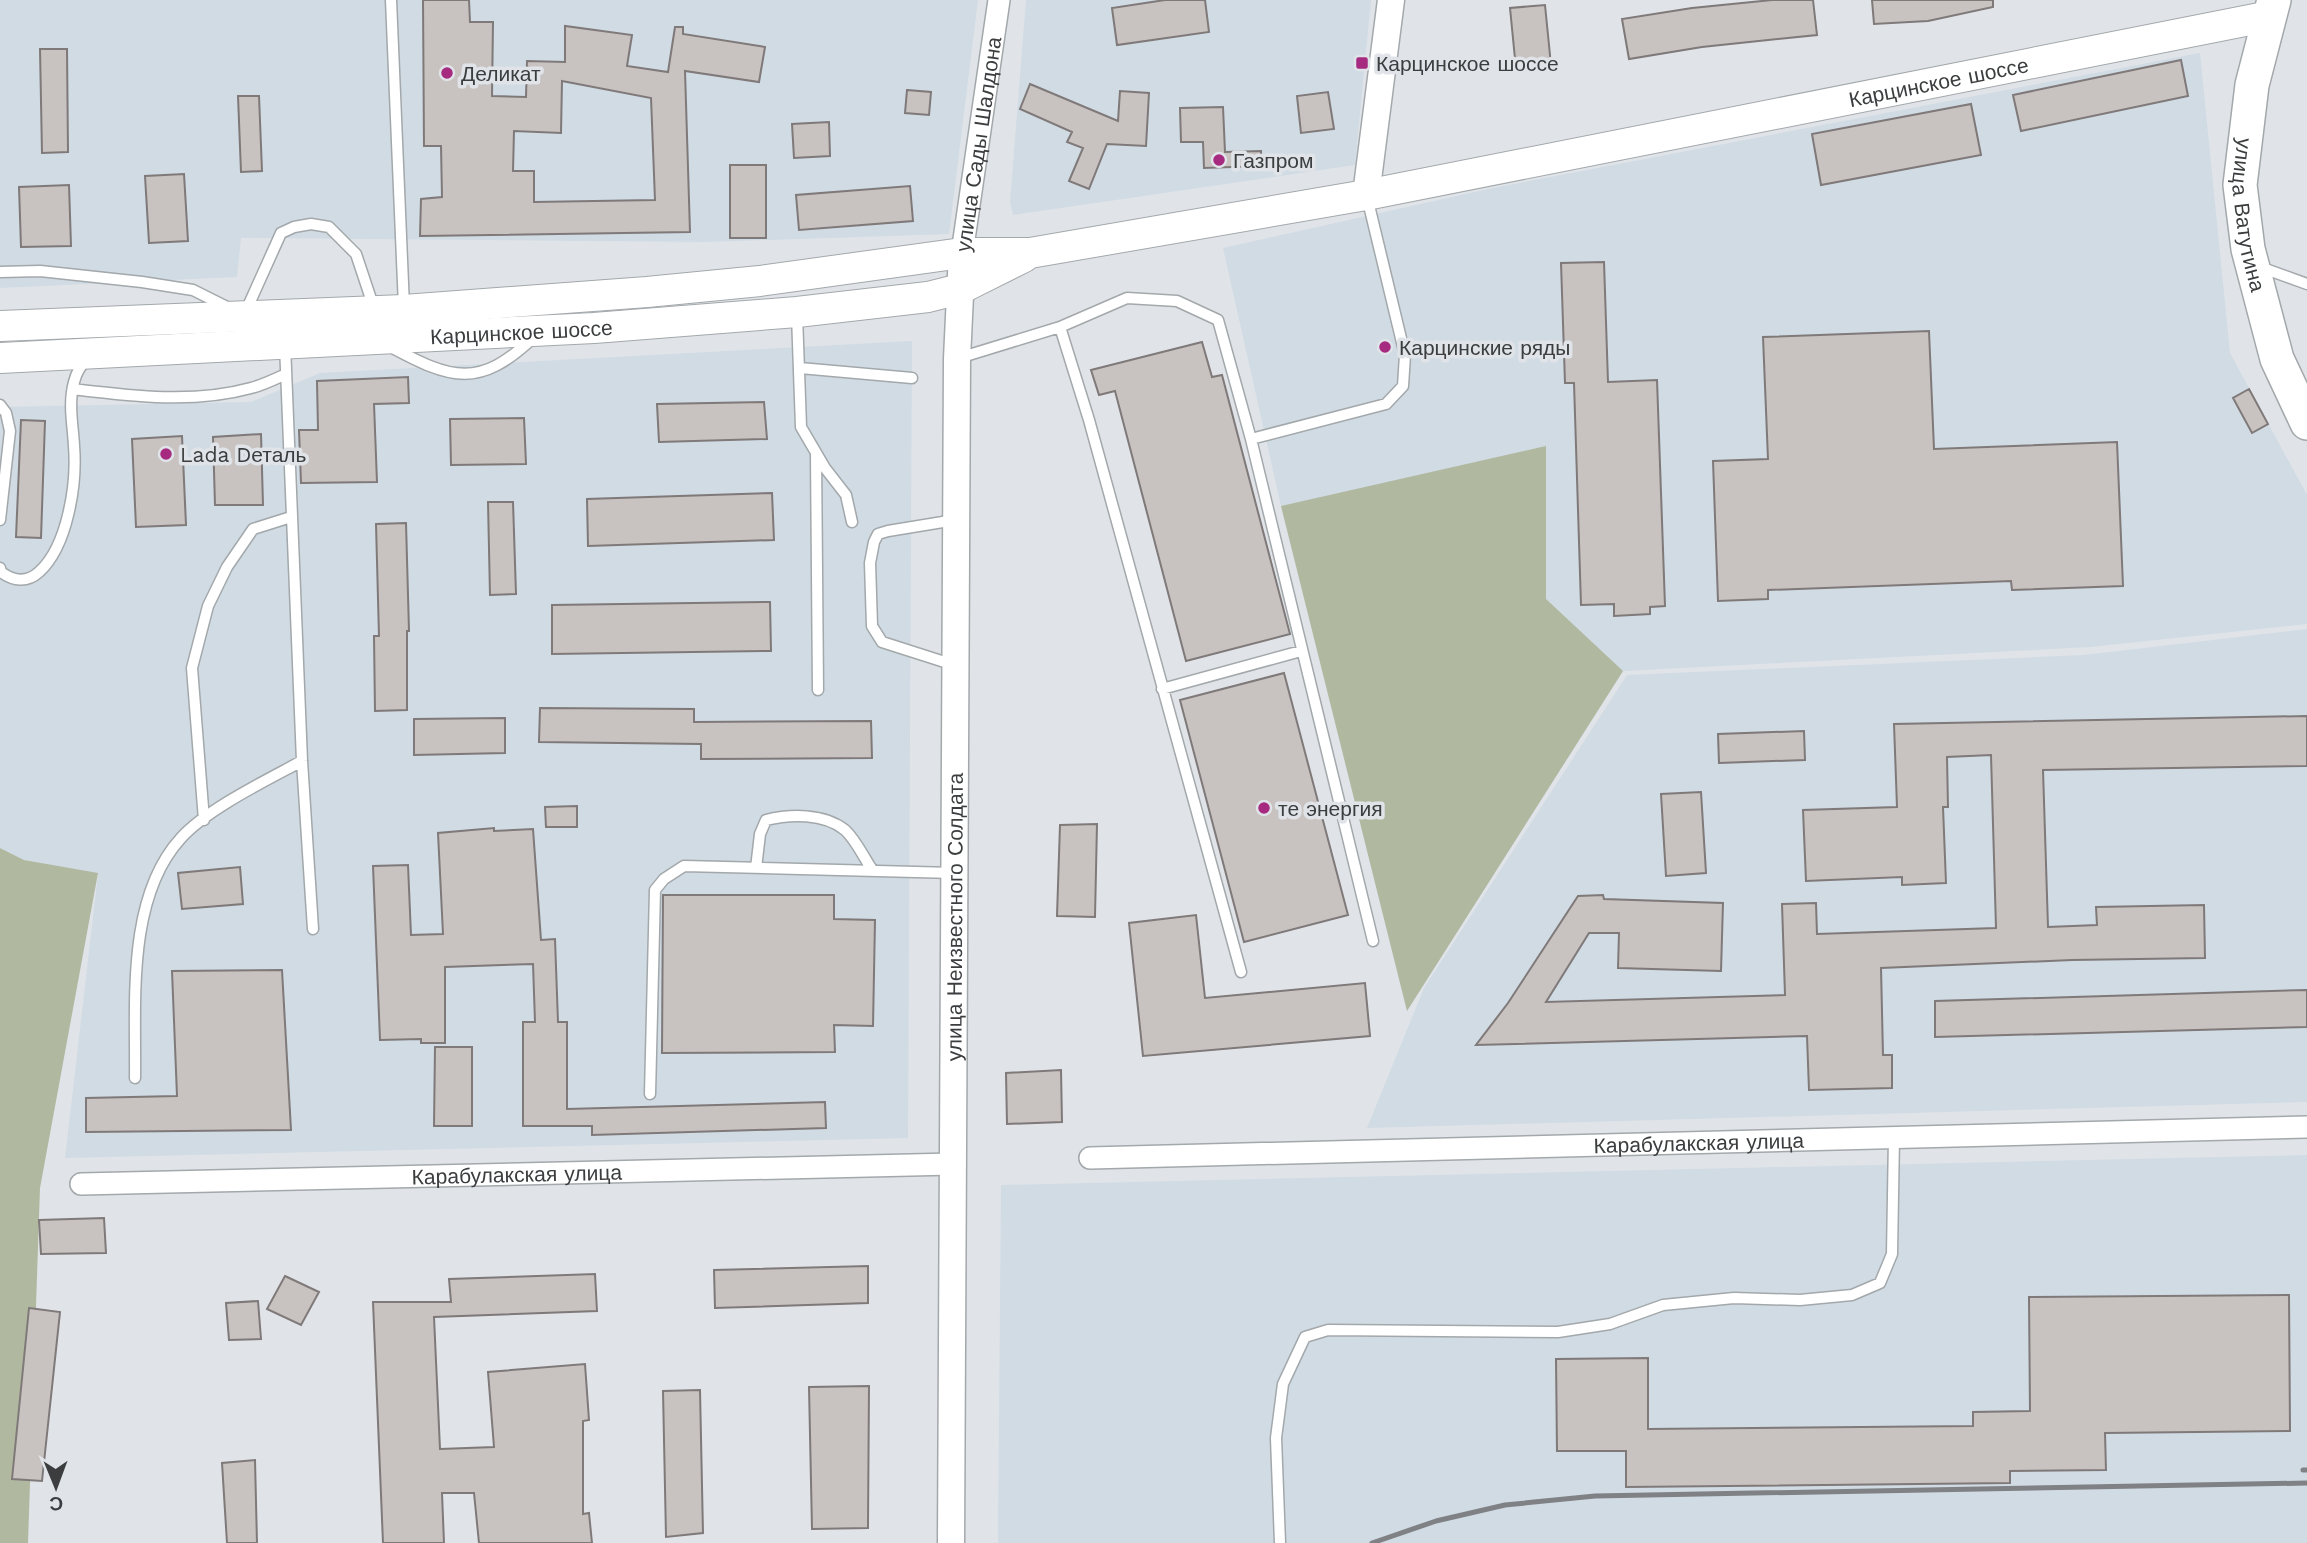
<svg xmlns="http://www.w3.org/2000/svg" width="2307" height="1543" viewBox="0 0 2307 1543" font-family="'Work Sans',sans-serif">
	<rect width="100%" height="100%" fill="#e0e4e8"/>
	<!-- built -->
	<path fill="#d0dbe4" d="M0 0H978L949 234 705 242 241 238 237 277 0 288Z
		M1026 0H1371L1355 165 1013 215 1010 202Z
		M2200 53 2230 353 2307 495V624L2090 647 1623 671 1407 1011 1281 506 1223 248 1488 189Z
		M912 341 908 1138 65 1158 98 874 24 860 0 848V407L251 402 320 373Z
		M2307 629V1102L1367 1128 1424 988 1627 675 2084 655Z
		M2307 1155V1543H998L1001 1185Z"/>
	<!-- green -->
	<path fill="#b1b8a0" d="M1546 446V599L1623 671 1407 1011 1281 506Z
		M0 848 24 860 98 873 40 1188 28 1543H0Z"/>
	<!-- building -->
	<path fill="#c8c2c1" stroke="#7f7979" stroke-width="2" fill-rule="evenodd" d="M423 0H469L470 22H493L492 96 526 97 527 61 565 62V26L632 35 627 66 668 72 675 27H683V34L765 47 759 82 685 71 690 232 420 236 421 199 442 197 441 146H424ZM562 81 651 98 655 200 534 202V171H513L514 131 561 133Z
		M1165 0H1205L1209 32 1117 45 1112 8Z
		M1772 0H1813L1817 35 1702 47 1629 59 1622 19 1692 8Z
		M1872 0H1993V7L1928 21 1874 24Z
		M1545 5 1551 65 1516 69 1510 8Z
		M40 49H67L68 152 42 153Z
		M2181 60 2188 96 2021 131 2013 95Z
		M1030 84 1118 121 1120 91 1149 93 1146 146 1107 144 1089 189 1069 181 1083 148 1067 142 1072 132 1020 109Z
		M907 90 931 92 929 115 905 113Z
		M1328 92 1334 129 1301 133 1297 96Z
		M238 96H259L262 171 241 172Z
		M1971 104 1981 155 1821 185 1812 134Z
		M1223 107 1225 152 1261 151V166L1204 168 1203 142H1181L1180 108Z
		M829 122 830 156 794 158 792 124Z
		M730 165H766V238H730Z
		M184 174 188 241 149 243 145 176Z
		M69 185 71 246 21 247 19 187Z
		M910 186 913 221 799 230 796 195Z
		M1604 262 1608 382 1657 380 1665 606 1650 607V614L1614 616V604L1581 605 1574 383H1565L1561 263Z
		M1929 331 1934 449 2117 442 2123 586 2012 590 2011 581 1768 590V599L1718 601 1713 461 1768 459 1763 337Z
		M1202 342 1212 377 1222 375 1290 634 1186 661 1115 391 1099 395 1091 370Z
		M408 377 409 403 374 404 377 482 301 483 299 430H318L317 381Z
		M2249 389 2268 424 2252 433 2233 398Z
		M764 402 767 439 659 442 657 404Z
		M524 418 526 464 451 465 450 419Z
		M21 420 45 421 41 538 16 537Z
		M261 434 263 505H215L213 437Z
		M182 436 186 525 136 527 132 439Z
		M772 493 774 540 588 546 587 499Z
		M488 502H513L516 594 490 595Z
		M406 523 409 631H407V710L375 711 374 636H379L376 524Z
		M770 602 771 651 552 654V605Z
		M1284 673 1348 915 1244 942 1180 700Z
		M540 708 694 709V722L871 721 872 758 701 759V744L539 742Z
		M2307 716V766L2043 770 2048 927 2097 925 2096 907 2204 905 2205 958 2072 960 1881 968 1883 1055H1892V1088L1809 1090 1807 1036 1476 1045 1508 1003 1578 896 1603 895 1604 899 1723 903 1721 971 1618 968 1619 933H1589L1546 1002 1785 995 1782 904 1816 903 1817 934 1996 928 1991 755 1947 757 1948 807H1943L1946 883 1902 885V877L1806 881 1803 810 1897 807 1894 724Z
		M505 718V753L414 755V719Z
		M1804 731 1805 760 1719 763 1718 734Z
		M1701 792 1706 873 1666 876 1661 794Z
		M577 806V827H546L545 807Z
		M1097 824 1095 917 1057 916 1060 825Z
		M494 828V831L533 829 541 940 555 939 558 1022H567V1109L825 1102 826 1128 592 1135V1126H523V1022H535L533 964 445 967V1043H421V1039L380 1040 373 866 408 865 411 935 443 934 438 833Z
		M240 867 243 904 182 909 178 873Z
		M663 895H834V919L875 920 873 1026 834 1025 835 1052 662 1053Z
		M1196 915 1205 998 1365 983 1370 1036 1143 1056 1129 923Z
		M282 970 291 1130 86 1132V1098L177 1096 172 971Z
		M2307 990V1027L1935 1037V1001Z
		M435 1047H472V1126H434Z
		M1061 1070 1062 1122 1007 1124 1006 1073Z
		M104 1218 106 1253 41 1254 39 1220Z
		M868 1266V1303L715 1308 714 1270Z
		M595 1274 597 1311 434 1317 440 1449 494 1447 488 1372 585 1364 589 1420 583 1421V1514L589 1513 592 1543H479L474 1493H442L444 1543H383L373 1302H451L449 1279Z
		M285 1276 319 1292 301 1325 267 1309Z
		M2289 1295 2290 1431 2105 1433 2106 1470 2010 1471V1483L1626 1487V1451H1557L1556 1359 1648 1358V1429L1973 1426V1412L2030 1411 2029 1297Z
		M258 1301 261 1339 229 1340 226 1303Z
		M29 1308 60 1312 42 1481 12 1479Z
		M869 1386 868 1528 812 1529 809 1387Z
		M700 1390 703 1533 666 1537 663 1391Z
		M255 1460 257 1543H227L222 1463Z"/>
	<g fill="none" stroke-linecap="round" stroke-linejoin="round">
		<!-- service casing -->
		<g stroke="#a3a8ab" stroke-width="13">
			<path id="service" d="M391 0 404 307
				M2260 267 2307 284
				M0 272 40 271 142 282 193 290 229 308
				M245 313 281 233 294 227 311 224 329 227 356 254 374 308
				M797 315 801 427 825 468 846 495 852 522
				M1060 327 1089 420 1241 972
				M285 345 302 761 313 929
				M389 346C452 380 479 389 534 337
				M959 358 1060 327 1127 298 1177 301 1218 320 1251 439 1373 941
				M800 368 912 378
				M73 389C131 396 193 404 251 388 263 385 275 379 286 374
				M0 405 6 413 10 431 0 520
				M1251 439 1386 404 1403 386 1405 355 1367 197
				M816 454 818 690
				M0 568 1 572C13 581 27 583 39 572 68 546 77 483 74 446 73 425 68 404 74 382 76 374 81 365 87 360
				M954 665 882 642 872 626 870 563 874 542 878 534 888 531 955 520
				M1162 689 1301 651
				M204 820 192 668 208 606 227 567 253 529 291 517
				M756 868 760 834 766 820C790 814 824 813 845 830 856 840 864 858 873 871
				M135 1078C136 1003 126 898 181 838 207 809 267 780 302 761
				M650 1094 655 890 664 879 684 866 954 873
				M1280 1543 1276 1438 1283 1384 1305 1337 1328 1330 1558 1332 1610 1324 1663 1305 1734 1298 1800 1300 1852 1295 1880 1283 1892 1254 1894 1137"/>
		</g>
		<!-- minor casing -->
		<g stroke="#a3a8ab" stroke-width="24">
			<g id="minor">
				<path id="s1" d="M962 253 999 0"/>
				<path id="s2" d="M1090 1158 2307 1127"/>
				<path id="s3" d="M81 1184 953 1164"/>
			</g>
		</g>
		<!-- tertiary casing -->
		<g stroke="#a3a8ab" stroke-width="29">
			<g id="tertiary">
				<path d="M1366 195 1391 0"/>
				<path id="s4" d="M951 1543 957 359 962 253"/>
			</g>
		</g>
		<!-- secondary casing -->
		<g stroke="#a3a8ab" stroke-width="32">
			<g id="secondary">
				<path id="s5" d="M0 326 404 310 647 292 760 281 962 253H1030L1366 195 2270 16"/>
				<path id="s6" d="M0 358 594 328 797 312 928 297 960 289 1024 257"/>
			</g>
		</g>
		<!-- primary casing -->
		<g stroke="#a3a8ab" stroke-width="36">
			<g id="primary">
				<path id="s7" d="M2274 0 2252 85 2240 185 2248 249 2277 359 2307 423"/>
			</g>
		</g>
		<!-- service -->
		<use href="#service" stroke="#fff" stroke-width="10"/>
		<!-- minor -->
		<use href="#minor" stroke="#fff" stroke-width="21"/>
		<!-- tertiary -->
		<use href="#tertiary" stroke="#fff" stroke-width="26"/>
		<!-- secondary -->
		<use href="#secondary" stroke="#fff" stroke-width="30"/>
		<!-- primary -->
		<use href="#primary" stroke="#fff" stroke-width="33"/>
		<!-- rail -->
		<path stroke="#7f8184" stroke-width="5" d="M2303 1470H2307
			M1372 1543 1436 1521 1505 1505 1595 1496 2307 1483"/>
	</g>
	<!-- markers -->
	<g fill="#a52a80" stroke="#e0e4e8" stroke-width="2.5">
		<rect x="1355" y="56" width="14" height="14" rx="3.5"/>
		<circle cx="447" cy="73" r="7"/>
		<circle cx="1219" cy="160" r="7"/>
		<circle cx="1385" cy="347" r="7"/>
		<circle cx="166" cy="454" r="7"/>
		<circle cx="1264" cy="808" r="7"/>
	</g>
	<g text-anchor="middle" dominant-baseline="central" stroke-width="7" stroke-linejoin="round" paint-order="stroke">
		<!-- poi labels -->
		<g font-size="21" fill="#3b3d3e" stroke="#e0e4e8" text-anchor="start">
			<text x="1376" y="63">Карцинское шоссе</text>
			<text x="461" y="73">Деликат</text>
			<text x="1233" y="160">Газпром</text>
			<text x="1399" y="347">Карцинские ряды</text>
			<text x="180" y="454">Lada Dеталь</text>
			<text x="1278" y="808">те энергия</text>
		</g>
		<!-- street labels -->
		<g font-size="21" fill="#3b3d3e" stroke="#e0e4e8">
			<text stroke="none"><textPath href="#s5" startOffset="1958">Карцинское шоссе</textPath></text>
			<text stroke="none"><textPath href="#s1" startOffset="110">улица Сады Шалдона</textPath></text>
			<text stroke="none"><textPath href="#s7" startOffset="219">улица Ватутина</textPath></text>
			<text stroke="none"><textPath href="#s6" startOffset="522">Карцинское шоссе</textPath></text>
			<text stroke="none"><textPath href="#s4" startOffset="626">улица Неизвестного Солдата</textPath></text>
			<text stroke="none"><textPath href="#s2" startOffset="609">Карабулакская улица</textPath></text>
			<text stroke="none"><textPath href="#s3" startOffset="436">Карабулакская улица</textPath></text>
		</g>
	</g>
	<!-- north arrow -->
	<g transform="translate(56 1487) rotate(179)" stroke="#e0e4e8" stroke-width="5" paint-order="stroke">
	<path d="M0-5L12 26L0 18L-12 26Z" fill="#3b3d3e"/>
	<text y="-10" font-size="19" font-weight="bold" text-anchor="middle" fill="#3b3d3e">С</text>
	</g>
</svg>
